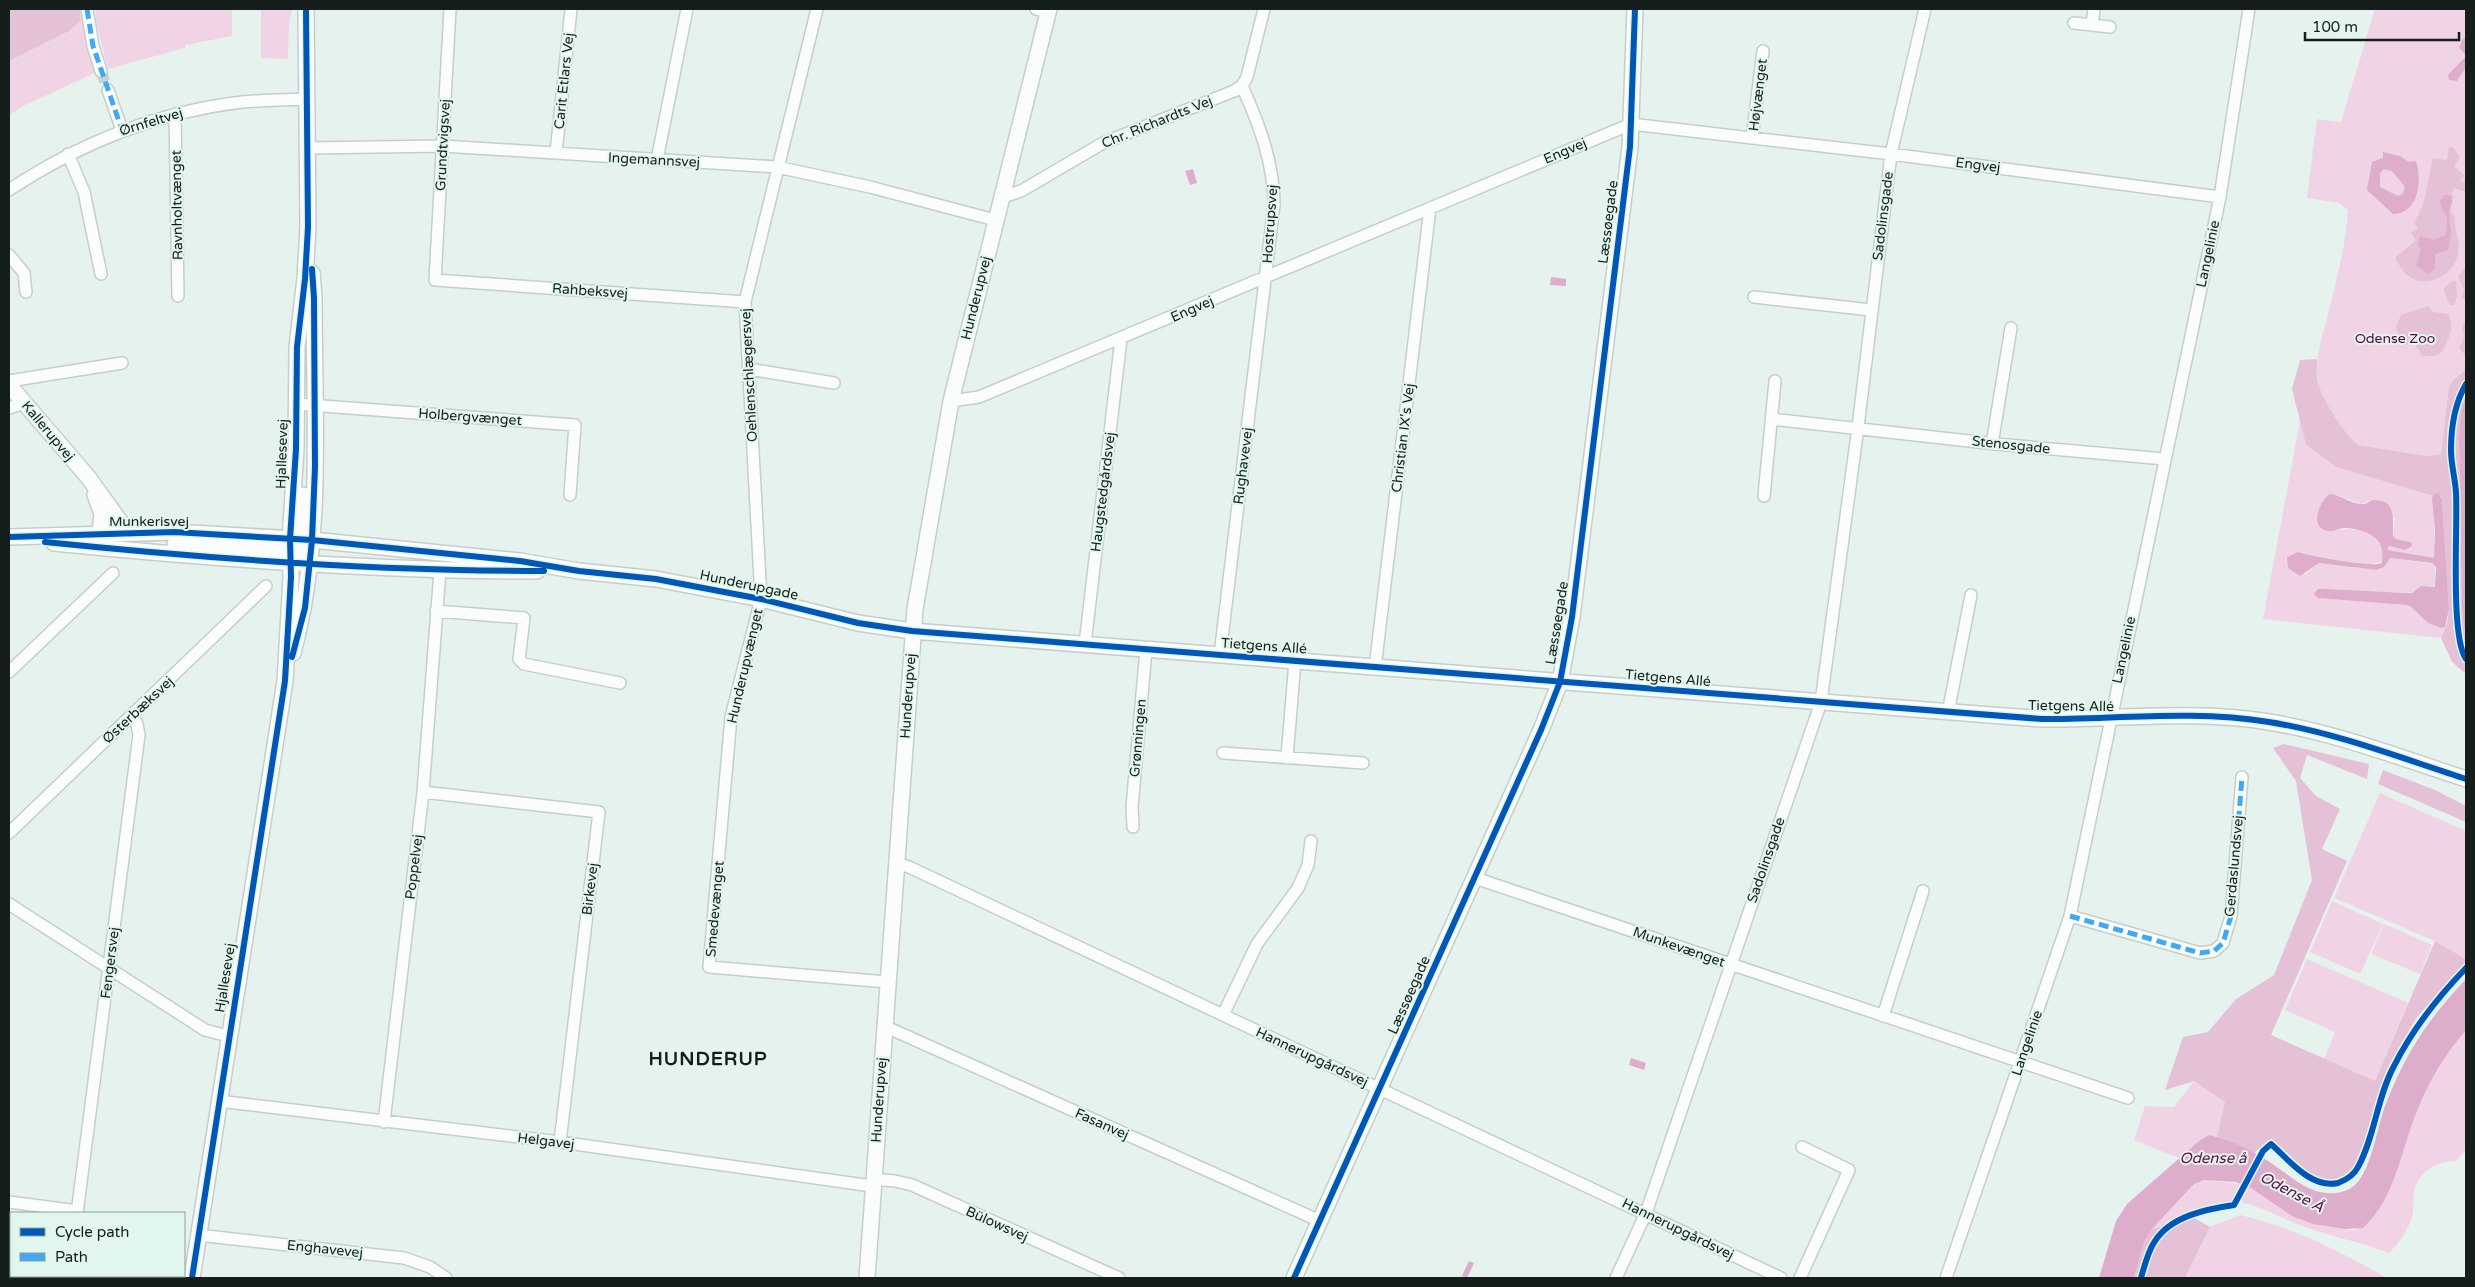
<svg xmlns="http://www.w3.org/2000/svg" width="2475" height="1287" viewBox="0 0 2475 1287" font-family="'Varela Round',sans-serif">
	<rect width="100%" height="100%" fill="#e6f2ed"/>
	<!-- green -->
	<path fill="#f0d4e6" d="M9 9H82L88 50 95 73 25 105 9 115Z
		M96 9H232V36L185 45V48L108 69 96 21Z
		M261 9H292L289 23 288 59 261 58Z
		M2375 9H2466V369L2453 379 2449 386 2441 454 2427 456 2358 445C2345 434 2321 399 2318 382 2314 361 2321 341 2326 322 2335 285 2346 248 2348 210L2339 203 2307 198 2317 119 2341 122Z
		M2300 421 2306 445 2336 467 2433 496 2435 555 2434 558 2431 559 2389 552 2387 550 2389 546 2405 550 2411 542 2396 539 2393 536 2395 518 2369 501 2362 504 2337 495 2329 531C2344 528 2376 526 2381 547 2383 551 2382 558 2382 562L2362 565 2300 553 2287 557 2305 575 2319 563 2377 570 2385 566 2390 558 2435 564V587C2421 585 2419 592 2406 593L2327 589 2318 598 2406 605 2410 606 2428 623 2441 628 2447 624 2441 638 2263 619Z
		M2380 793 2466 831V959L2435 941 2334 898Z
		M2332 901 2383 924 2360 974 2310 952Z
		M2384 924 2432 945 2420 974 2371 954Z
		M2307 959 2408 1003 2375 1081 2324 1059 2335 1032 2285 1010Z
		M2466 1030V1150L2456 1161C2436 1161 2416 1172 2414 1194 2413 1200 2414 1207 2413 1213 2410 1228 2399 1243 2389 1253 2361 1242 2333 1237 2304 1227 2283 1219 2265 1208 2243 1203L2241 1198 2248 1186C2290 1213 2304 1227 2356 1230L2392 1182 2416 1112 2432 1078 2451 1047Z
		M2194 1081 2225 1102 2217 1137 2209 1135 2199 1141 2181 1159 2134 1140 2145 1106 2174 1107Z
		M2204 1180 2241 1184 2231 1201 2191 1211 2163 1226 2152 1229 2194 1184Z
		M2240 1215C2291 1227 2342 1252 2387 1278H2185L2210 1227Z"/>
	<!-- forest -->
	<path fill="#e5c1d8" d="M9 9H80V21L69 31 9 61Z
		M2449 147 2454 148 2460 157 2454 166 2465 176 2460 178 2462 183 2466 181V192L2454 188 2451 195 2454 196 2450 210 2455 218C2454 231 2461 241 2458 255 2453 276 2423 291 2406 274 2402 270 2398 263 2395 258L2416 240 2411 233 2418 228 2414 223 2423 205 2433 158 2447 160Z
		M2466 266V299H2461L2464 289 2458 277Z
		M2452 281H2456C2457 289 2458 297 2454 305H2450L2443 289Z
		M2428 306 2433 312 2448 314C2455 328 2449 339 2442 352L2435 356H2422L2415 344 2401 345 2396 327 2401 315Z
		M2466 322V356L2459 348 2464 337 2462 326Z
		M2317 359C2317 367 2316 376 2318 383 2323 401 2344 433 2358 445L2427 456 2441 454 2449 386 2453 380 2466 369C2466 393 2461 415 2459 438L2462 608 2466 644V674L2452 662 2441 638 2447 624 2449 609 2442 499 2440 495 2433 496 2336 467 2306 445 2292 389 2300 360Z
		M2284 744 2369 764 2367 779 2307 755 2300 778 2316 796 2340 809 2322 849 2347 861 2271 1035 2375 1081 2435 941 2466 959V963L2417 1017 2390 1063 2361 1153 2355 1168 2347 1175 2340 1179 2320 1180 2307 1173 2280 1146 2266 1143 2254 1153 2217 1137 2225 1102 2194 1081 2165 1090 2183 1037 2208 1032 2236 999 2274 975 2312 880 2296 781 2273 748Z
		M2383 770 2435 790 2466 806V822L2378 784Z
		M2194 1218 2210 1227 2185 1278H2134L2144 1242 2152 1229Z"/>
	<!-- water -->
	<path fill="#ddadcb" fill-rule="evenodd" d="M2466 38V67L2457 81 2449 80 2448 75 2466 56 2459 47 2463 39Z
		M2383 152 2400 156 2409 162 2415 161 2417 164C2421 183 2419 213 2393 214L2367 190 2372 162 2383 158ZM2383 169 2392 171 2405 187 2403 194 2398 196 2380 187V174Z
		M1193 169 1197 183 1190 185 1185 171Z
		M2444 195H2450L2452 202 2449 211 2451 234 2448 250 2435 254V269L2429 274 2416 266 2421 250 2418 244 2420 236 2434 240 2445 235C2446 230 2448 222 2447 218 2444 208 2435 204 2444 195Z
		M1551 277 1566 279V286L1550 285Z
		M2466 393V644L2462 608 2459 438 2461 414Z
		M2438 493 2442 499 2449 609 2445 627 2441 628 2428 623 2410 606 2406 605 2318 598 2314 594 2318 589H2327L2406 593H2412L2421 586 2435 587 2436 567 2432 563 2390 558 2385 566 2377 570 2319 563 2300 576 2288 568 2287 557 2298 552C2311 556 2371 568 2382 563 2382 558 2383 551 2381 547 2378 533 2356 528 2344 528 2339 528 2334 532 2329 531 2308 529 2319 501 2330 494 2341 495 2353 505 2364 504 2368 504 2370 500 2374 500 2398 500 2392 522 2393 536L2396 539 2411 542 2412 546 2405 550 2389 546 2387 550 2434 558 2435 531 2432 498 2434 494Z
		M2466 979V1030C2445 1054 2429 1081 2417 1111 2401 1150 2395 1199 2363 1228L2344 1229 2313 1224 2292 1216 2248 1186 2235 1182 2204 1180 2194 1184 2152 1229 2144 1242 2134 1278H2099L2116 1221 2127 1204 2199 1141 2209 1135C2230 1140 2250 1149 2268 1161 2284 1171 2298 1185 2316 1191 2329 1195 2346 1194 2356 1184 2372 1167 2377 1128 2385 1106 2407 1051 2426 1022 2466 979Z
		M1631 1058 1646 1063 1644 1070 1629 1065Z
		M1469 1261 1474 1263 1467 1278 1462 1276Z"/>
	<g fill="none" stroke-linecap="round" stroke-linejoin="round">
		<!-- street-tunnel -->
		<path stroke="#c7d2ce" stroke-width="11" stroke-dasharray="11 5.5" stroke-linecap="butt" d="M101 71 108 90"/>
		<!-- street casing -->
		<g stroke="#c5cecb" stroke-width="14">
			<path id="street" d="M87 9 93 46 101 71
				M450 9 435 280 745 302
				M817 9 745 302 761 599 731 717 709 967 887 982
				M1036 9 1048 12
				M2074 23 2110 27
				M2092 25 2094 9
				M108 90 122 130
				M175 114 178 296
				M1752 138 1763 51
				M308 148 443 146 777 167 870 187 995 220
				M556 153 571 9
				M68 154 84 192 101 274
				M657 160 687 9
				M9 190C80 143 157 112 242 102 264 100 286 100 307 99
				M1002 194 1009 195 1021 191 1103 143 1234 91 1242 86 1247 77 1264 9
				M9 255 24 273 26 292
				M1754 297 1871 310
				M749 369 834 383
				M9 381 122 363
				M951 401 979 397 1631 124 1891 154 2220 197
				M296 404 575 425 570 495
				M9 408 24 403
				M1772 419 1996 444 2165 459
				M1992 444 2011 328
				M1764 496 1775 381
				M436 611 524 618 519 659 524 664 620 683
				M1085 644 1121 339
				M1220 655 1274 205C1274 163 1259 124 1242 86
				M1375 668 1430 208
				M9 672 113 573
				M1948 713 1971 595
				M1223 753 1363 763
				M1287 758 1295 661
				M423 792 599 812 560 1142
				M1133 827 1132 807 1146 650
				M9 833 266 586
				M896 863 909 867 1781 1278
				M1475 878 2128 1098
				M9 904 205 1030 228 1036
				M2070 916 2200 953 2214 951 2223 943 2231 916 2242 777
				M1223 1015 1257 944 1298 888 1308 865 1311 841
				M1883 1016 1923 891
				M884 1026 1320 1221
				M219 1101 560 1142 872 1186
				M384 1122 423 792 440 571
				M873 1179 895 1181 912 1185 1119 1278
				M9 1202 78 1211
				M77 1213 139 735 137 724 132 715
				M198 1235 404 1258 430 1267 446 1278
				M69 1278 70 1276
				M1616 1278 1646 1213 1821 702 1858 427 1891 154 1925 9
				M1800 1278 1849 1170 1802 1147
				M1946 1278 2070 916 2220 197 2249 9"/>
		</g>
		<!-- secondary casing -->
		<g stroke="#c5cecb" stroke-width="18">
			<path id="secondary" d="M9 385 88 477 127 531
				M95 495 102 514 100 533
				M9 537 174 532 312 540 520 561 579 571 656 579 761 599 858 623 912 631 2042 719C2117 719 2195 710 2269 722 2337 733 2401 758 2466 779
				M302 542 303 495
				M54 543C214 559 376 571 537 571
				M175 544 274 550 300 549
				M293 653C324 538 314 416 314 298L312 273
				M192 1278 285 681 291 577 290 539 296 449 297 347 305 279 308 227 306 9
				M867 1278 915 609 951 401 1049 9
				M1294 1278 1541 730 1560 682 1572 617 1630 147 1635 9"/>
		</g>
		<!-- street -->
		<use href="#street" stroke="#fbfdfc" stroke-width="11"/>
		<!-- secondary -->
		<use href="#secondary" stroke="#fbfdfc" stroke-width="15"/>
		<!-- quiet -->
		<path stroke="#3fa9f5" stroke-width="5" stroke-dasharray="10 5" stroke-linecap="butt" d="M87 9 93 46 122 130
			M2070 916 2200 953 2214 951 2223 943 2231 916 2242 777"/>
		<!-- cycleway casing -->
		<g stroke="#e1f7ee" stroke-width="9">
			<path id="cycleway" d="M2466 384C2455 403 2451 428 2451 450 2451 464 2455 478 2456 492 2458 526 2450 636 2466 659
				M9 537 174 532 312 540 520 561 579 571 656 579 761 599 858 623 912 631 2042 719C2117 719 2195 710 2269 722 2337 733 2401 758 2466 779
				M45 542C210 559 377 571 544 571
				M292 657 305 608 312 540 315 467 314 298 312 269
				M192 1278 285 681 291 577 290 539 296 449 297 347 305 279 308 227 306 9
				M1294 1278 1541 730 1560 682 1572 617 1630 147 1635 9
				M2141 1278C2144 1267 2148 1251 2155 1241 2171 1216 2207 1209 2234 1205L2263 1151 2271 1144C2289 1160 2311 1189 2338 1183 2346 1180 2354 1175 2358 1167 2375 1136 2377 1097 2394 1066 2413 1028 2437 998 2466 968"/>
		</g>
		<!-- cycleway -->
		<use href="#cycleway" stroke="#0057b8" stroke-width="6"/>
	</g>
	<g text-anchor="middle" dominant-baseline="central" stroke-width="4" stroke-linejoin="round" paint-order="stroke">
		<!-- street labels -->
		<g font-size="14" fill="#161e1b" stroke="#e1f7ee">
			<text transform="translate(564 81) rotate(-84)">Carit Etlars Vej</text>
			<text transform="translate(1758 95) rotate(-83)">Højvænget</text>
			<text transform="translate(151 122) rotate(-17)">Ørnfeltvej</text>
			<text transform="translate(1157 122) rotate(-22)">Chr. Richardts Vej</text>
			<text transform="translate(443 145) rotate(-87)">Grundtvigsvej</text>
			<text transform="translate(1565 151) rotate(-23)">Engvej</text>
			<text transform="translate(654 160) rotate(3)">Ingemannsvej</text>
			<text transform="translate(1978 165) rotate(7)">Engvej</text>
			<text transform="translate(177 205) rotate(-91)">Ravnholtvænget</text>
			<text transform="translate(1883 216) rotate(-83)">Sadolinsgade</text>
			<text transform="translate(1608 222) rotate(-83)">Læssøegade</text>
			<text transform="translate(1270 224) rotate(-86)">Hostrupsvej</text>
			<text transform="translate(2208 254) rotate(-78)">Langelinie</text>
			<text transform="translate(590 291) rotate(4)">Rahbeksvej</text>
			<text transform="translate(976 298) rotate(-76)">Hunderupvej</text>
			<text transform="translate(1192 309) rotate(-24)">Engvej</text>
			<text transform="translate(749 375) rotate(-93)">Oehlenschlægersvej</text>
			<text transform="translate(470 417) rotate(4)">Holbergvænget</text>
			<text transform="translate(48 431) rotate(50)">Kallerupvej</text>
			<text transform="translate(1403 438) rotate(-83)">Christian IX's Vej</text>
			<text transform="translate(2011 445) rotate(6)">Stenosgade</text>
			<text transform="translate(282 454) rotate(-88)">Hjallesevej</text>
			<text transform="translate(1243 466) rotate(-83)">Rughavevej</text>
			<text transform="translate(1103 492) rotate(-83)">Haugstedgårdsvej</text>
			<text x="149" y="521">Munkerisvej</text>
			<text transform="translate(749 585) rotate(12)">Hunderupgade</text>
			<text transform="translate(1557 623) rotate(-81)">Læssøegade</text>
			<text transform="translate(1264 646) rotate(4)">Tietgens Allé</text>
			<text transform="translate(2124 650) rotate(-78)">Langelinie</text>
			<text transform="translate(745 666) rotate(-77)">Hunderupvænget</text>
			<text transform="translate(1668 678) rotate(5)">Tietgens Allé</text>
			<text transform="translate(908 696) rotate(-86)">Hunderupvej</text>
			<text transform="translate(2071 706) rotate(1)">Tietgens Allé</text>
			<text transform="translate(138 710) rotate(-43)">Østerbæksvej</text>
			<text transform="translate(1138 738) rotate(-85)">Grønningen</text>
			<text transform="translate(1766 860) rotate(-71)">Sadolinsgade</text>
			<text transform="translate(2234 866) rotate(-85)">Gerdaslundsvej</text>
			<text transform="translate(414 867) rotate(-83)">Poppelvej</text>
			<text transform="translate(590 889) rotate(-83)">Birkevej</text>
			<text transform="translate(715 909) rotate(-85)">Smedevænget</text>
			<text transform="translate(1679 947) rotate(19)">Munkevænget</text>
			<text transform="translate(110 963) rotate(-83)">Fengersvej</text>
			<text transform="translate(225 978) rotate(-81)">Hjallesevej</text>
			<text transform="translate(1409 995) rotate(-66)">Læssøegade</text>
			<text transform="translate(2027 1043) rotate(-71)">Langelinie</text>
			<text transform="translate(1312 1057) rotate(25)">Hannerupgårdsvej</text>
			<text transform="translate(879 1100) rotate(-86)">Hunderupvej</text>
			<text transform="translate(1102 1124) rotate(24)">Fasanvej</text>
			<text transform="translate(546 1141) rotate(7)">Helgavej</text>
			<text transform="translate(997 1224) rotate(24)">Bülowsvej</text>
			<text transform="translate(1678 1229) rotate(26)">Hannerupgårdsvej</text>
			<text transform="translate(325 1249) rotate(6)">Enghavevej</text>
		</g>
		<!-- park labels -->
		<g font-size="14" fill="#5c0145" stroke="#e1f7ee">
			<text x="2395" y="338">Odense Zoo</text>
		</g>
		<!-- water labels -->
		<g font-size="15" font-style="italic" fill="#640c4c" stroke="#e1f7ee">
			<text x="2213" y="1158">Odense å</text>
			<text transform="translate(2292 1192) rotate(28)">Odense Å</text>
		</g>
		<!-- district labels -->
		<g font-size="19" font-weight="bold" letter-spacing="1" fill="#161e1b" stroke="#e1f7ee">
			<text x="708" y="1059">HUNDERUP</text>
		</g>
	</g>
	<!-- border -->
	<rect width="2475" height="1287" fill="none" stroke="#161e1b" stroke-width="20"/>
	<!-- legend -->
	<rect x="10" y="1212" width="175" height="65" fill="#e1f7ee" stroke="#90a09a"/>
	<rect x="20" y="1228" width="25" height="8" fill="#0057b8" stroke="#90a09a"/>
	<text x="55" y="1237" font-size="15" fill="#161e1b">Cycle path</text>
	<rect x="20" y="1253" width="25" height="8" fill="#3fa9f5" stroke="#90a09a"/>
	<text x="55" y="1262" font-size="15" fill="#161e1b">Path</text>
	<!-- scale -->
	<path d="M2305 32v8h154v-8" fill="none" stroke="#161e1b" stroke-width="2.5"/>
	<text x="2312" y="32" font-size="15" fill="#161e1b" stroke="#e1f7ee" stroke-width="4" paint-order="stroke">100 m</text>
</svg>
